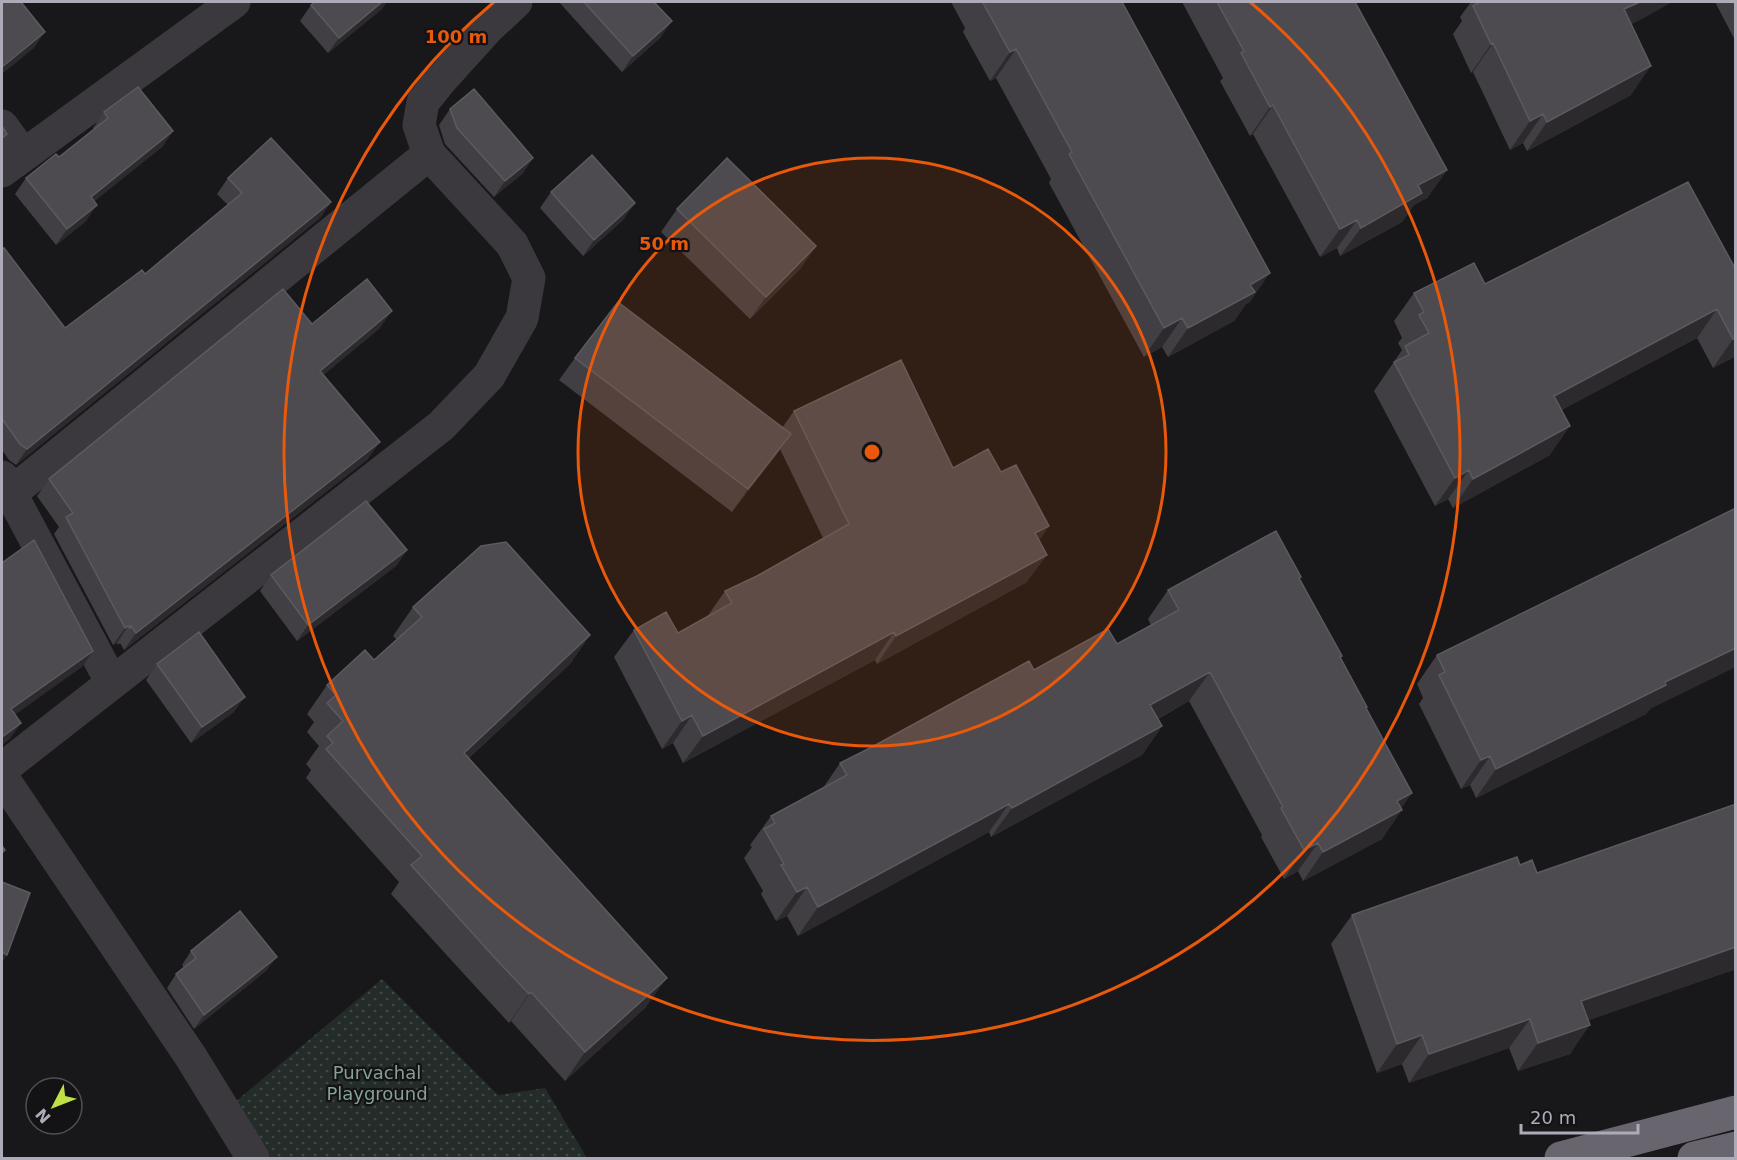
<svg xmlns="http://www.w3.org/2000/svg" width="1737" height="1160" viewBox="0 0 1737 1160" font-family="'DejaVu Sans',sans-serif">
	<defs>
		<pattern id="park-dots" width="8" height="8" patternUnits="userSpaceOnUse" patternTransform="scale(1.5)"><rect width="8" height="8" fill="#242c29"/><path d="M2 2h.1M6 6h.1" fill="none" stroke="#414846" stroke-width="1.8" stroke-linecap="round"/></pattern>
	</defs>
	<rect width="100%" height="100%" fill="#181719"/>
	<!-- park -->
	<path fill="url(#park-dots)" d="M382 979 498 1095 545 1088 587 1158H270L235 1102Z"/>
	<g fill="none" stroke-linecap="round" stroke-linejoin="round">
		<!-- street -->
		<path stroke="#3b393e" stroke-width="33" d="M2 126 23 155
			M2 171 234 2
			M2 477 112 683
			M10 494 429 154
			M2 769 441 426 489 376 522 318 529 278 512 244 429 154 419 125 423 102 440 81 488 28 516 2
			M2 777 191 1057 253 1158"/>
		<!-- highway -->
		<path stroke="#68656e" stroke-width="33" d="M1561 1158 1736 1112
			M1694 1158 1736 1148"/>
	</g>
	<!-- wall -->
	<path fill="#413f44" d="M559 2H654L661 37 622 72Z
		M951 2H1122L1250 302 1246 304 1234 321 1168 357 1162 347 1144 357 1049 183 1051 179 996 78 990 81 963 32 965 28Z
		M1182 2H1355L1447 170 1427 198 1414 205 1402 222 1340 256 1337 248 1320 257 1253 134 1250 136 1220 81 1223 78Z
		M1471 2H1672L1631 24V95L1527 151 1523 143 1510 150 1473 72 1471 73 1453 34 1462 21 1460 17Z
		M1715 2H1736V42Z
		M311 5 382 9 328 53 300 21Z
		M450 109 533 158 522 174 494 197 445 144 439 125Z
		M104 112 173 131 162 147 94 201 86 221 56 245 15 194 26 178 59 157 94 129 93 128Z
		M228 178 331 202 320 218 16 465 9 460 2 450V250L65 328 145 274 228 205 217 194Z
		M551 192 624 219 583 256 540 208Z
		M677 209 816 246 800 269 750 319 661 232Z
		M1736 270V356L1713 368 1697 338 1561 410 1550 455 1453 508 1448 499 1435 506 1374 391 1402 350 1398 343 1402 338 1394 321 1414 293 1485 284Z
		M312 324 380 328 323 375 368 459 124 650 120 643 118 645 117 643 113 645 54 534 59 527 37 496 49 479Z
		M575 358 782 428 794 411 953 468 1001 472 1049 526 1039 540 1027 582 877 664 875 660 683 763 673 743 662 749 614 657 634 630 678 633 707 617 725 591 757 576 823 538 780 449 732 512 559 380Z
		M407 550 396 566 297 641 260 591 271 575Z
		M1301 577 1299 579 1366 709 1402 808 1382 839 1303 881 1298 871 1284 879 1261 837 1262 835 1189 701 1158 719 1162 726 1142 755 991 837 989 832 798 936 787 916 776 921 761 894 763 891 744 858 752 847 750 845 771 816 823 788 840 763 1034 670 1117 644 1151 625 1148 619 1168 590Z
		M413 607 590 635 570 664 469 758 646 1007 565 1081 511 1021 509 1023 474 985 391 894 399 882 306 778 311 770 306 764 319 746 307 732 314 722 307 714 327 685 374 660 397 640 393 636Z
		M1437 655 1650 709 1646 714 1476 798 1470 785 1461 789 1419 704 1423 698 1417 684Z
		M157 664 234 712 191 743 146 680Z
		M1736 804V969L1588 1020 1570 1054 1518 1071 1509 1048 1409 1083 1402 1064 1377 1073 1331 944 1352 915 1520 865 1537 873Z
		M191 951 267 970 194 1029 167 988 176 974 184 968 182 965Z"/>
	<!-- shaded-wall -->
	<path fill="#2c2a2d" d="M382 2H387L382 9 328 53 339 38Z
		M1640 2H1672L1644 18 1604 38 1624 9Z
		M672 21 661 37 622 72 633 56Z
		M45 32 34 48 2 74V67Z
		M1493 43 1473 72 1471 73 1491 44Z
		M1016 49 996 78 990 81 1010 52Z
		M1651 66 1631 95 1527 151 1547 122Z
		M1273 105 1253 134 1250 136 1270 107Z
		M1543 114 1523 143 1510 150 1530 121Z
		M173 131 162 147 80 213 91 197Z
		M533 158 522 174 494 197 505 181Z
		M1447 170 1427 198 1414 205 1402 222 1340 256 1361 228 1418 185Z
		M331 202 320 218 16 465 27 449Z
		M635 203 624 219 583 256 594 240Z
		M97 205 86 221 56 245 67 229Z
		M1357 220 1337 248 1320 257 1340 229Z
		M816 246 800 269 750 319 766 297Z
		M1270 273 1250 302 1246 304 1234 321 1168 357 1188 328 1250 285Z
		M1717 309 1697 338 1534 425 1554 396Z
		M392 311 380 328 308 388 320 371Z
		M1182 318 1162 347 1144 357 1164 328Z
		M1736 338V356L1713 368 1733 339Z
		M1570 426 1550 455 1453 508 1473 479Z
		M791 434 775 457 732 512 748 489Z
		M380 442 368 459 124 650 136 633Z
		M1469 470 1448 499 1435 506 1455 478Z
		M1049 526 1030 553 1035 533Z
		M407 550 396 566 297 641 308 625Z
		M1047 555 1027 582 877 664 896 636Z
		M128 626 117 643 113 645 125 628Z
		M894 632 875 660 683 763 703 736Z
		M590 635 570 664 444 781 464 753Z
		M1736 648V667L1650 709 1646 714 1476 798 1496 769 1665 682Z
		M93 651 82 667 2 724 11 709Z
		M1210 672 1189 701 1130 734 1150 705Z
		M245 697 234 712 191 743 202 727Z
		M692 715 673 743 662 749 682 721Z
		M21 723 10 739 2 745V737Z
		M1162 726 1142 755 991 837 1012 808Z
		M1490 756 1470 785 1461 789 1481 760Z
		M1412 793 1399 812 1402 810 1382 839 1303 881 1323 852 1397 801Z
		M1009 804 989 832 798 936 818 907Z
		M1318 843 1298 871 1284 879 1304 850Z
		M807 887 787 916 776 921 797 892Z
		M1736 947V969L1561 1030 1581 1001Z
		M2 952 7 955 2 963Z
		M277 957 267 970 194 1029 204 1015Z
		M667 978 646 1007 565 1081 585 1052Z
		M531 992 511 1021 509 1023 529 994Z
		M1530 1019 1509 1048 1409 1083 1429 1054Z
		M1590 1025 1570 1054 1518 1071 1538 1043Z
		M1422 1035 1402 1064 1377 1073 1397 1044Z"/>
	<!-- building -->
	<path fill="#4d4b50" stroke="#5c5a60" stroke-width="1.5" d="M2 2H21L45 32 2 67Z
		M315 2H382L339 38 311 5Z
		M584 2H654L672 21 633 56Z
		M986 2H1122L1270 273 1250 285 1255 292 1188 328 1182 318 1164 328 1069 154 1072 152 1016 49 1010 52 983 3Z
		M1217 2H1355L1447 170 1418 185 1422 193 1361 228 1357 220 1340 229 1273 105 1270 107 1241 53 1244 51Z
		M1480 2H1640L1624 9 1651 66 1547 122 1543 114 1530 121 1493 43 1491 44 1473 6Z
		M138 87 173 131 91 197 97 205 67 229 26 178 56 154 59 157 108 118 104 112Z
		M474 89 533 158 505 181 457 128 450 109Z
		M2 126 7 134 2 138Z
		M271 138 331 202 27 449 20 444 2 419V250L4 248 65 328 142 270 145 274 242 193 228 178Z
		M592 155 635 203 594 240 551 192Z
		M727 158 816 246 766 297 677 209Z
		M1688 182 1736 270V338L1733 339 1717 309 1554 396 1570 426 1473 479 1469 470 1455 478 1394 362 1409 355 1405 346 1429 333 1419 315 1424 312 1414 293 1474 263 1485 284Z
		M367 279 392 311 320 371 380 442 136 633 131 626 130 628 128 626 125 628 66 517 73 513 49 479 283 289 312 324Z
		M618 302 791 434 748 489 575 358Z
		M901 360 953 468 988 449 1001 472 1016 465 1049 526 1035 533 1047 555 896 636 894 632 703 736 692 715 682 721 634 630 666 612 678 633 732 603 725 591 757 576 849 524 794 411Z
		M366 501 407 550 308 625 271 575Z
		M1736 508V648L1665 682 1666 685 1496 769 1490 756 1481 760 1439 675 1445 672 1437 655Z
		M1276 531 1301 577 1299 578 1342 656 1340 657 1367 707 1366 708 1412 793 1397 801 1402 810 1323 852 1318 843 1304 850 1281 808 1283 807 1210 672 1150 705 1162 726 1012 808 1009 804 818 907 807 887 797 892 781 865 784 864 764 829 775 823 771 816 847 775 840 763 872 747 1029 661 1034 670 1108 629 1117 644 1179 610 1168 590Z
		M34 540 93 651 11 709 21 723 2 737V563Z
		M506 542 590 635 464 753 667 978 585 1052 531 992 529 994 494 957 411 865 422 856 326 749 333 743 327 736 343 721 327 703 336 695 327 685 365 650 374 660 422 617 413 607 481 546Z
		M199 632 245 697 202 727 157 664Z
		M1736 804V947L1581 1001 1590 1025 1538 1043 1530 1019 1429 1054 1422 1035 1397 1044 1352 915 1517 857 1520 865 1532 860 1537 873Z
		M2 846 5 850 2 853Z
		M2 882 30 893 7 955 2 952Z
		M240 911 277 957 204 1015 176 974 196 958 191 951Z"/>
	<!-- distance rings -->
	<circle cx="872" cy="452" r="294" fill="#e8590c" fill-opacity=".12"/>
	<g fill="none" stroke="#e8590c" stroke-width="3">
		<circle cx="872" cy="452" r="294"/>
		<path d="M1250 2A588 588 0 1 1 494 2"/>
	</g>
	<g text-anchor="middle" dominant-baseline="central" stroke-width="4.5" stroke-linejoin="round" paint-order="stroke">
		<!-- park labels -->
		<g font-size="18" fill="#84a195" stroke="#131214">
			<text x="377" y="1072">Purvachal<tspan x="377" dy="21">Playground</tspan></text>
		</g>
	</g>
	<circle cx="872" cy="452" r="9" fill="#e8590c" stroke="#131214" stroke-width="3"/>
	<g font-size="18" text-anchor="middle" font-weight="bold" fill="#e8590c" stroke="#131214" stroke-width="4.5" stroke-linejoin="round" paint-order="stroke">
		<text x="456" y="43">100 m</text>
		<text x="664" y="250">50 m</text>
	</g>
	<!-- border -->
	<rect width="1737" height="1160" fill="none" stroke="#aeabb8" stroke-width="6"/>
	<!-- north arrow -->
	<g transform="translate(54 1106) rotate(228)"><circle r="28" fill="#131214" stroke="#514f56" stroke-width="1.5"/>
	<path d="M0-4.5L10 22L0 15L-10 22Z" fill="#c0e048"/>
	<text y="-9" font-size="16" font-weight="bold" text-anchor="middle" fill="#aeabb8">N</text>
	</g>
	<!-- scale -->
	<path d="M1521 1124v9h117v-9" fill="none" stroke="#aeabb8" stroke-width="3"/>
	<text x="1530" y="1124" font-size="18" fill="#aeabb8" stroke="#131214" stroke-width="4.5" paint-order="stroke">20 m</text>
</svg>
